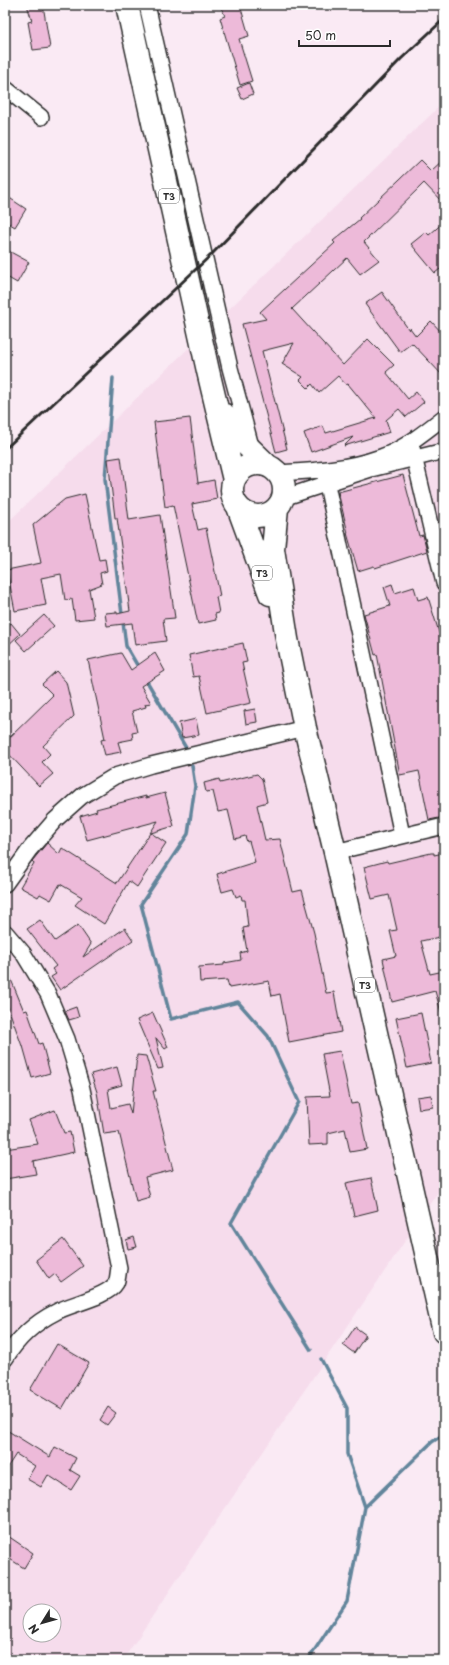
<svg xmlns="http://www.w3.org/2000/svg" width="449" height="1665" viewBox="0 0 449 1665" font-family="'Playpen Sans',sans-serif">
	<rect width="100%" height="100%" fill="#faeaf4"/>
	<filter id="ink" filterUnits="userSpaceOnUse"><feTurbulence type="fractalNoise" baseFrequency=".025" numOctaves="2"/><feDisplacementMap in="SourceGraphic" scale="8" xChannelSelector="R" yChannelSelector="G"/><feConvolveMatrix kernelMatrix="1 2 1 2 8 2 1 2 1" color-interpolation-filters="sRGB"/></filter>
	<g filter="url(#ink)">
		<!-- built -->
		<path fill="#f6dcec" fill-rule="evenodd" d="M444 102V1183L123 1660H5V525ZM30 1611H54V1635H30Z"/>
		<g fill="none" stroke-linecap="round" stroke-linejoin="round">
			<!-- stream -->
			<path stroke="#62859b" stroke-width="3.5" d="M113 378 105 479 126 646 140 670
				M145 678 186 748
				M192 766 195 786 188 834 141 904 171 1019 238 1002 268 1036 299 1102 231 1223 311 1350
				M321 1359 347 1408V1454L365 1507
				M308 1660 347 1601 365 1507 432 1442 444 1434"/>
		</g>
		<!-- building -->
		<path fill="#edbad9" stroke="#2b2b2b" d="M27 5H43L50 48 33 50 28 22 32 21Z
			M220 5H240L249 36 239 39 252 81 240 85 220 18 225 16Z
			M249 83 253 94 242 99 237 88Z
			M444 159V204L424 183 364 242 379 260 360 274 347 258 292 309 343 365 368 339 394 365 386 372 408 399 416 392 424 402 406 417 399 409 386 420 390 432 344 446 353 437 311 452 304 433 323 426 326 433 376 418 348 384 346 385 338 376 319 393 312 384 308 388 300 380 303 377 282 364 294 343 262 351 287 449 276 452 242 324 266 319 260 312 335 243 333 241 360 219 359 218 420 160 431 171Z
			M5 195 26 209 15 227 5 221Z
			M444 222V266L435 273 411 244 426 232 429 235Z
			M5 249 29 262 17 283 5 276Z
			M382 292 409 330 410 328 416 336 431 321 444 335V377L412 343 400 352 365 304Z
			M190 418 198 483 214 480 217 499 192 504 198 530 206 528 220 596 216 597 219 613 215 614 216 620 198 624 173 505 165 507 154 422Z
			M121 457 129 520 160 515 175 618 163 619 166 641 135 645 132 623 107 626 105 613 117 612V614L130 611 117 518H115L108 459Z
			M403 475 419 536 423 535 427 551 375 568 374 566 358 571 347 533H348L338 492Z
			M85 494 99 560 105 559 107 571 100 573 102 584 89 589 94 618 75 620 72 599 65 600 61 574 41 578 46 605 15 611 7 570 41 563 33 525 65 499Z
			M392 584 395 593 414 587 418 600 428 597 442 642 444 641V817L429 820 419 771 400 775 377 654 375 655 364 614 390 606 384 587Z
			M44 615 54 626 26 651 16 640Z
			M11 623 20 634 5 648V628Z
			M243 643 247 662 242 663 251 703 207 713 199 676 193 677 189 655Z
			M121 653 131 670 155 653 165 671 141 686 151 703 145 704 146 707 132 711 137 732 132 733 133 739 118 742 121 752 105 755 101 740 105 739 88 660Z
			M56 671 66 682 74 716 43 746 50 754 42 762 53 774 39 786 5 750V742L53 695 42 684Z
			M255 709 257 722 246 724 244 711Z
			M196 719 199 735 182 738 179 723Z
			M257 774 262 779 267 802 257 805 265 840 280 839 293 892 302 890 314 933 326 993 334 992 341 1032 289 1042 280 994 272 996 269 981 229 988 227 980 200 982 199 967 224 965V963L241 960 240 953 247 951 243 928 248 927 245 900H242L241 895 236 897 233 889 222 892 217 874 255 862 249 841 247 842 245 836 235 839 228 810 218 812 213 791 206 792 204 783 219 779 220 783Z
			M165 793 174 826 151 833 166 843 137 887 129 881 104 924 75 905 82 897 60 884 51 900 40 894 38 897 20 887 34 863 32 861 47 843 59 854 62 848 117 883 158 821 87 840 80 816 97 811 96 809 146 796V798Z
			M431 853H434V855L444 853V936L421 941 430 974 444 971V1012H441L435 991 392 1002 383 959 396 956 390 931 397 930 389 895 372 899 364 867 387 861 388 863Z
			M40 920 55 941 78 925 91 944 83 957 125 928 133 940 60 990 51 977 56 974 52 969 56 966 27 929Z
			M5 965 24 1011 27 1010 39 1044 42 1043 50 1073 32 1078 23 1046H22L5 999Z
			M76 1007 79 1017 69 1020 65 1011Z
			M153 1013 168 1047 165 1049 156 1038 163 1068 158 1069 137 1020Z
			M421 1013 431 1063 407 1068 396 1018Z
			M340 1051 351 1104 358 1103 367 1149 350 1152 345 1129 328 1133V1144L309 1145 307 1097 330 1096 322 1054Z
			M137 1055 146 1056 156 1091H153L173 1170 145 1177 150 1197 136 1201 119 1132 104 1134 97 1092 91 1074 117 1067 122 1085 108 1089 111 1108 128 1104 131 1114Z
			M431 1095 433 1107 419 1109 417 1097Z
			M55 1110 64 1133 70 1132 74 1152 33 1161 36 1174 5 1179V1149L38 1144 29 1120Z
			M371 1178 378 1210 354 1216 346 1183Z
			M134 1237 137 1247 128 1249 126 1240Z
			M63 1239 83 1266 61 1282 55 1274 49 1279 36 1260Z
			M355 1327 366 1335 354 1353 343 1345Z
			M57 1344 89 1363 62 1409 30 1390Z
			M108 1407 116 1413 107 1425 100 1420Z
			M5 1429 50 1457 55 1447 76 1458 70 1470 80 1476 71 1490 48 1475 41 1487 27 1479 35 1466 16 1454 5 1471Z
			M5 1534 33 1553 24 1568 5 1556Z"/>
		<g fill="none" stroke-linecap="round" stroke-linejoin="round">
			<!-- minor casing -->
			<g stroke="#2b2b2b" stroke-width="18">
				<path id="minor" d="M147 5 230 368 252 450
					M5 88 41 117
					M412 448 444 583
					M324 471 402 835
					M277 473C313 471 348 469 381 457 404 449 425 432 444 417
					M283 498 371 469 444 451
					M335 852 444 826
					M5 884 30 849 55 820 82 796 115 776 151 765 305 728
					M5 932 23 953 48 994 67 1039 82 1089 119 1268C118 1272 118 1279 116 1283 108 1297 70 1304 56 1312 34 1323 18 1338 5 1359"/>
			</g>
			<!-- trunk casing -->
			<g stroke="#2b2b2b" stroke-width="25">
				<path id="trunk" d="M127 5 208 371 234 480
					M225 415 232 431 268 466
					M232 490a26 26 0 1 1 52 0a26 26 0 1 1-52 0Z
					M238 507 270 594
					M277 508 273 549 287 639 305 728 335 852 444 1332"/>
			</g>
			<!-- minor -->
			<use href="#minor" stroke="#fff" stroke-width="15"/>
			<!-- trunk -->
			<use href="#trunk" stroke="#fff" stroke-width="22"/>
			<!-- rail -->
			<path stroke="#2b2b2b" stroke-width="3" d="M5 449 211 255 401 59 444 19"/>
		</g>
	</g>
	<g text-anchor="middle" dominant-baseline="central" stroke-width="3" stroke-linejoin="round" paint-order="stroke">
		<!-- shield labels -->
		<g fill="#fff" stroke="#6b6b6b" stroke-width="1">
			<rect x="159" y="189" width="20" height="14" rx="3"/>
			<rect x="252" y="566" width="20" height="14" rx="3"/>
			<rect x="355" y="978" width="20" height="14" rx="3"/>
		</g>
		<g font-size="9" font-weight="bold" fill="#2b2b2b">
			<text x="169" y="196">T3</text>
			<text x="262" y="573">T3</text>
			<text x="365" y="985">T3</text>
		</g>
	</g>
	<!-- margin -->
	<rect width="449" height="1665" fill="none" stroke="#fff" stroke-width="20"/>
	<rect x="10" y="10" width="429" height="1645" fill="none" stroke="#2b2b2b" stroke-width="1.5" filter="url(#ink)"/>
	<!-- north arrow -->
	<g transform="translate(42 1623) rotate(233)"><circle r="19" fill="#ffffff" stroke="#aaaaaa"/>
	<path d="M0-3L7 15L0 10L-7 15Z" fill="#2b2b2b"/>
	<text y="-6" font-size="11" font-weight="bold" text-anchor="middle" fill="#2b2b2b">N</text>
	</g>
	<!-- scale -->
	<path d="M299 40v6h91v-6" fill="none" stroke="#2b2b2b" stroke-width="2"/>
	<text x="305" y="40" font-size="12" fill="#2b2b2b" stroke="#ffffff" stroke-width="3" paint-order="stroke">50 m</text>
</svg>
